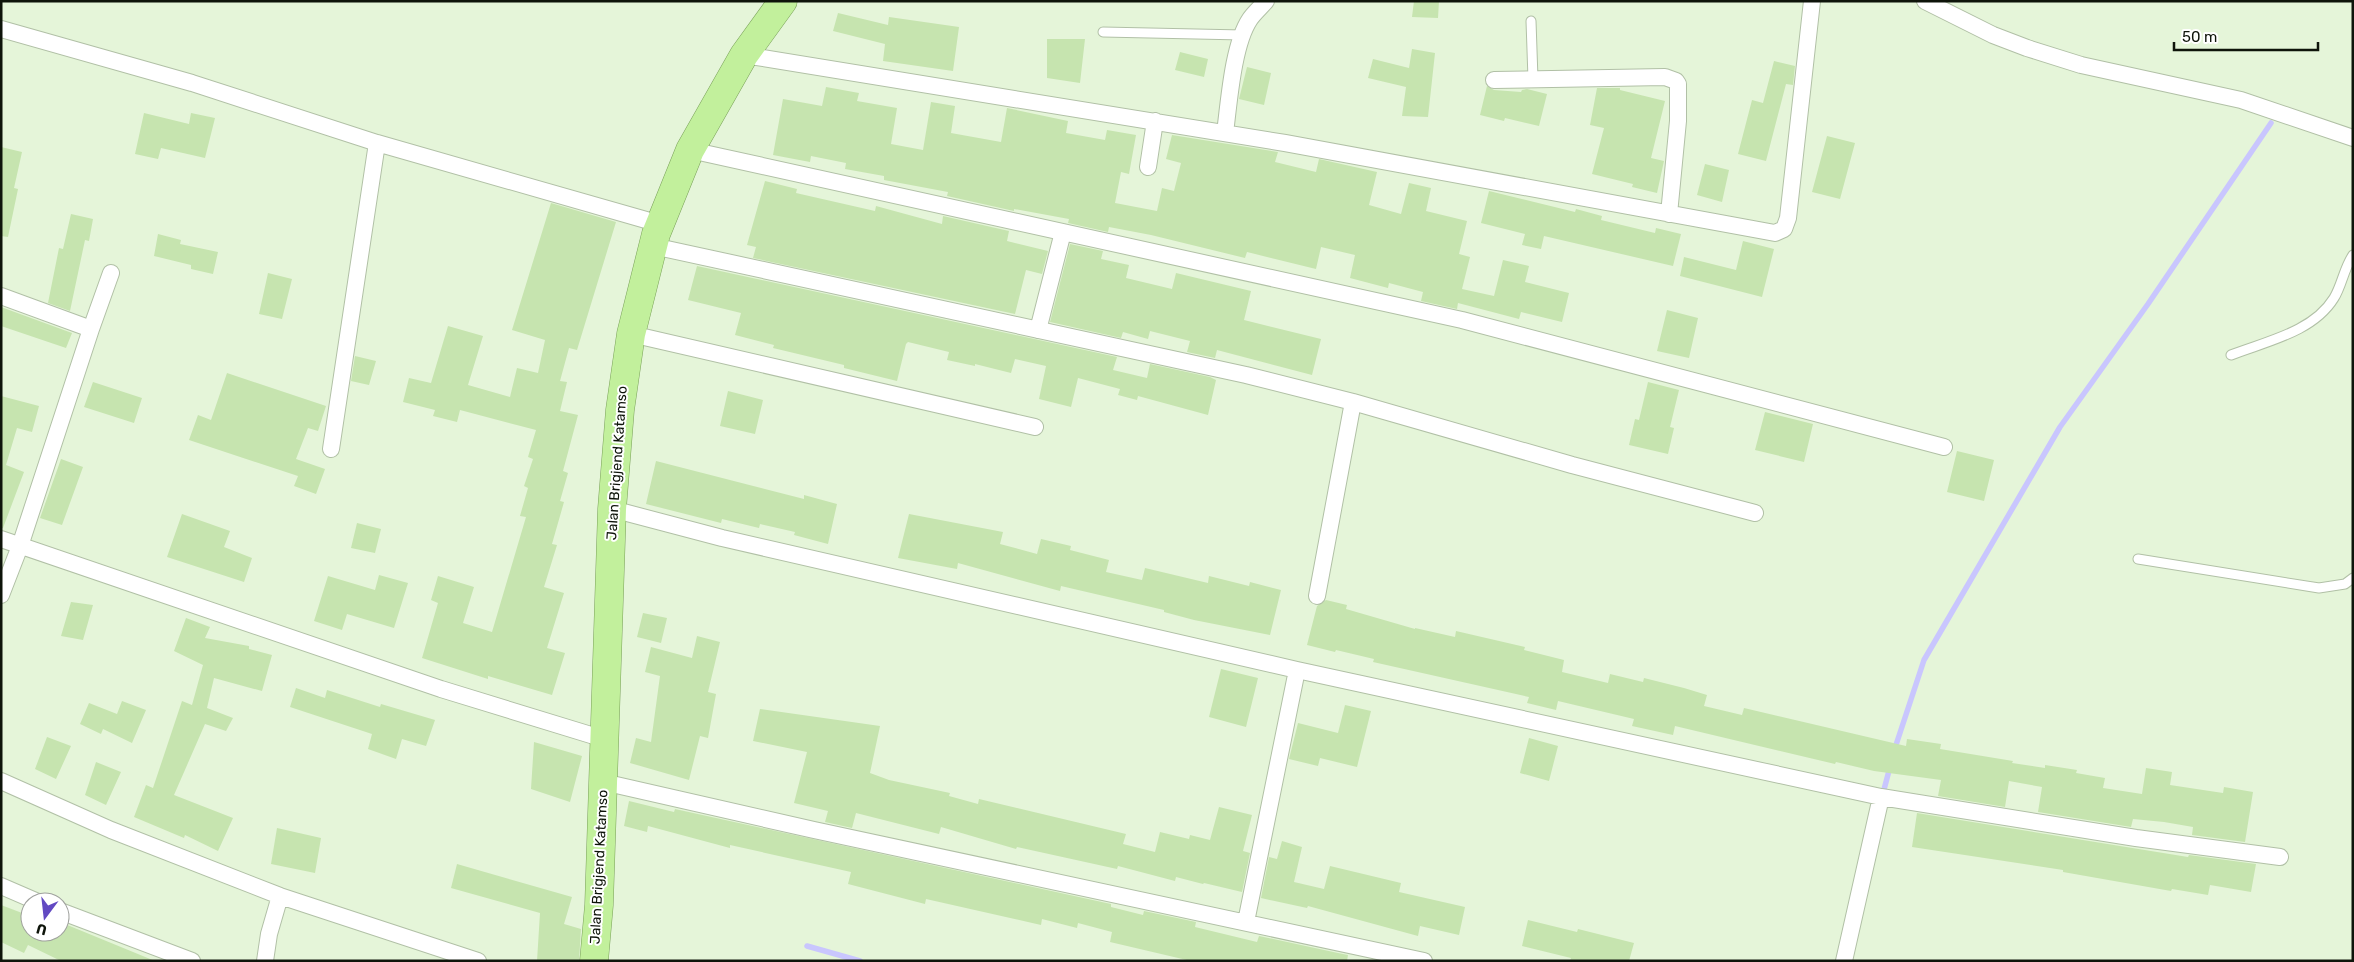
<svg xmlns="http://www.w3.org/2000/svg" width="2354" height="962" viewBox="0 0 2354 962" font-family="Rubik,sans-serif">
	<rect width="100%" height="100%" fill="#e5f5d9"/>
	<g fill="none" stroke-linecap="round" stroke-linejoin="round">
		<!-- stream -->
		<path stroke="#c9c6fe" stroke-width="5.5" d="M1894 751 1924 660 2060 427 2148 304 2271 123
			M1882 797 1890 767
			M807 946 860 961"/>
	</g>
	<!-- building -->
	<path fill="#c6e4af" d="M1414 1H1439L1438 18 1412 17Z
		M838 13 888 25 889 17 959 27 953 71 883 61 885 44 833 31Z
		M1047 39H1085L1080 83 1047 78Z
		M1412 49 1435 53 1428 117 1402 116 1406 87 1368 78 1373 59 1409 68Z
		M1180 52 1208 59 1204 77 1175 70Z
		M1774 61 1795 66 1793 85 1786 84 1766 161 1738 154 1752 100 1763 103Z
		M1247 67 1271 73 1264 105 1239 99Z
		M1487 86 1494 90 1521 92 1522 90 1527 89 1547 94 1539 126 1505 118 1504 121 1480 115Z
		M826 87 859 93 857 101 897 108 891 144 923 150 931 102 955 106 951 133 1001 142 1007 108 1068 121 1066 133 1105 140 1107 130 1136 135 1129 174 1121 172 1115 203 1157 211 1162 188 1174 191 1181 163 1166 159 1172 135 1278 152 1275 162 1316 172 1319 159 1377 172 1369 205 1401 214 1409 183 1431 188 1426 211 1467 221 1459 254 1470 257 1462 289 1494 296 1503 260 1529 266 1525 282 1569 293 1562 322 1521 312 1519 319 1458 303 1457 309 1421 301 1423 292 1389 283 1388 288 1350 278 1355 255 1321 247 1316 269 1247 252 1245 258 1151 235 1109 227 1108 232 1068 223 1069 219 1014 209V211L947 196 948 192 884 180V176L845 169 846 163 811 156 810 162 773 155 783 99 822 106Z
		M1597 88H1620V90L1665 101 1651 158 1664 161 1657 193 1632 187 1633 184 1592 174 1604 128 1590 125Z
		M144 113 189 124 191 113 215 118 205 158 161 148 158 159 135 154Z
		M1827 136 1855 143 1840 199 1812 192Z
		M1 147 22 152 14 188 18 189 8 237 1 236Z
		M1705 164 1729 170 1722 202 1697 195Z
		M765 181 797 189 796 193 875 211 876 206 942 224 943 216 1009 231 1007 241 1048 251 1042 274 1026 270 1015 314 753 258 756 247 747 245Z
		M1489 191 1575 212 1576 209 1602 216 1601 220 1655 233 1656 228 1681 234 1673 266 1544 236 1541 249 1522 245 1525 234 1481 223Z
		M551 203 616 222 577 350 569 348 560 381 567 382 560 411 578 415 563 471 568 473 560 501 564 502 552 544 557 545 544 587 564 593 547 648 565 653 552 695 488 676V679L422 658 438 603 431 600 438 576 474 587 463 623 492 632 526 517 520 516 528 488 524 486 533 459 528 457 536 430 460 410 457 422 433 416 435 410 403 402 409 378 431 383 448 326 483 336 468 385 510 397 517 368 538 373 545 340 512 330Z
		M71 214 93 219 89 241 85 240 70 311 48 303 59 248 63 249Z
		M158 234 181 240 180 244 218 252 213 274 191 269V265L154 256Z
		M1743 241 1774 249 1762 297 1680 276 1684 257 1736 270Z
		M1070 244 1103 251 1101 259 1129 265 1126 278 1172 289 1176 273 1251 291 1244 320 1321 339 1312 375 1217 350 1215 358 1187 352 1190 341 1150 331 1148 339 1123 332 1121 338 1050 322Z
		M697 266 1117 357 1113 370 1147 378 1150 364 1210 377 1216 380 1208 415 1138 396 1137 400 1118 395 1120 389 1078 378 1071 407 1039 399 1046 366 1015 359 1011 373 975 364V366L947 360 949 352 908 342 906 344 897 381 844 368V365L773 348 774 345 735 335 741 313 688 300Z
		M268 273 292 279 282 319 259 314Z
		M1 307 72 333 66 348 1 326Z
		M1667 310 1698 318 1689 358 1657 351Z
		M355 356 376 361 369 385 351 381Z
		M227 373 326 406 318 431 308 428 296 459 325 469 316 494 294 486 298 476 189 440 198 415 211 420Z
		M93 382 142 398 134 423 84 407Z
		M1648 382 1679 390 1670 427 1674 428 1668 454 1629 445 1635 419 1639 420Z
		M728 391 763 400 755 434 720 426Z
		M1 396 39 406 32 432 17 428 6 465 24 472 3 528H1Z
		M1765 412 1813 424 1804 462 1755 450Z
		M1957 451 1994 460 1984 501 1947 492Z
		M61 459 83 467 62 525 40 518Z
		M656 461 804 499V495L837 504 828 544 794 535 795 532 760 524 759 528 722 519 721 523 646 504Z
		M182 514 230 531 224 547 252 558 244 582 167 557Z
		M909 514 1003 532 1000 544 1037 554 1041 539 1071 546 1070 550 1109 560 1106 572 1142 580 1145 568 1208 583 1209 576 1249 586 1250 582 1281 590 1270 635 1194 620 1164 612V610L1061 586 1060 591 958 563 957 569 898 558Z
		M357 523 381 529 375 553 351 548Z
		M379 575 408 583 394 628 347 614 342 630 314 621 328 576 375 590Z
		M1326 600 1347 605 1346 609 1415 629V628L1455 637 1456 631 1525 647 1524 650 1564 660 1562 672 1608 683 1610 674 1643 682 1644 678 1684 688 1707 695 1704 706 1742 715 1744 708 1906 746 1907 739 1941 744 1940 749 2013 761 2012 763 2045 768V765L2077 770 2076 773 2105 778 2103 788 2142 794 2146 768 2172 772 2170 785 2223 793 2224 787 2253 792 2245 842 2192 835 2193 827 2164 822 2133 819 2131 827 2038 812 2042 787 2009 781 2005 807 1938 796 1941 780 1874 771 1836 762 1835 764 1675 726 1673 735 1632 726 1634 719 1558 701 1556 710 1527 703 1529 697 1373 662 1374 659 1336 650 1335 652 1307 645 1317 606Z
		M71 602 93 605 83 640 61 636Z
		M643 613 667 618 661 643 637 637Z
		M186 618 210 627 205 638 249 646V649L272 655 262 691 214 678 207 708 233 718 226 731 205 724 174 795 233 818 218 851 185 835 184 838 134 817 146 785 153 788 182 701 192 705 203 665 174 651Z
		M697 636 720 642 708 692 716 694 708 738 700 736 689 780 630 763 636 738 651 742 660 676 645 672 651 647 692 658Z
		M1221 669 1258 678 1246 727 1209 717Z
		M296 688 325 698 327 690 380 707 381 704 435 720 426 746 402 739 396 759 368 749 372 734 290 707Z
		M122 701 146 710 132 743 103 729 101 734 80 724 89 703 117 714Z
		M1345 705 1371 711 1357 767 1320 758 1318 766 1289 759 1298 723 1338 733Z
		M760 709 880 726 870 773 889 780 950 793 949 796 978 804 979 799 1126 834 1123 844 1155 852 1160 832 1189 839 1190 835 1210 840 1219 807 1252 815 1243 851 1250 853 1242 892 1204 883 1203 884 1176 877 1175 881 1118 866 1117 869 1017 847 1016 849 941 827 939 834 856 813 852 828 825 822 828 811 794 803 807 752 753 741Z
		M47 737 71 746 56 779 35 769Z
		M1529 738 1558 746 1549 781 1520 773Z
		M534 742 582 756 570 802 531 789Z
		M96 762 121 772 106 805 85 795Z
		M629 801 674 812 675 809 1111 904V907L1143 915 1144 911 1196 922 1195 927 1257 942 1259 936 1338 953 1348 955 1347 961H1191L1110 942 1112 932 1078 923 1077 928 1042 919 1041 925 926 899 925 904 848 884 851 872 730 845V848L648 826 647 832 624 826Z
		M1917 813 2188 857 2189 855 2256 864 2251 892 2210 885 2208 895 2172 889 2171 891 2063 872V870L1912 847Z
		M277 828 321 838 315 873 271 864Z
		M1282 841 1302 847 1294 882 1324 889 1330 866 1401 883 1399 892 1465 907 1459 935 1420 926 1418 936 1308 906 1307 908 1261 898 1269 857 1277 859Z
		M457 864 572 897 564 924 581 929 579 961H537L540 913 451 888Z
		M1 905 30 916V932H60V922L155 961H61L28 945 24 953 1 942Z
		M1528 920 1577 932 1578 929 1634 943 1629 961H1570L1571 958 1522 946Z"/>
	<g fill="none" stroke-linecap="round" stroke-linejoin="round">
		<!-- service casing -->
		<g stroke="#b1c0a6" stroke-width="11">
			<path id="service" d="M1531 21 1533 79
				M1103 32 1243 35
				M2231 355C2267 341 2313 332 2334 298 2342 285 2344 268 2353 255
				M2138 559 2319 588 2345 584 2353 578"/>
		</g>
		<!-- minor casing -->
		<g stroke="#b1c0a6" stroke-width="18">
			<path id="minor" d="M1925 1 1993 35 2027 48 2081 65 2241 100 2353 138
				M1 29 192 83 377 143 660 224
				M744 55 1285 143 1775 233 1784 229 1788 218 1812 1
				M1494 80 1665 77 1676 81 1678 84V121L1669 214
				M1225 133C1229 102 1233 44 1250 19 1254 13 1261 7 1266 1
				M690 150 1462 320 1944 447
				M1148 167 1155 121
				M653 246 1246 375 1353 402 1572 465 1755 513
				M1 296 91 329 20 546 1 595
				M91 329 111 273
				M1038 330 1063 232
				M631 334 1035 427
				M331 449 377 143
				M612 509 722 538 1297 670 1881 797 2136 838 2280 857
				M1 539 441 689 604 739
				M1317 596 1353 402
				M1 781 111 830 280 896 478 961
				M603 782 814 830 1424 961
				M1 886 38 902
				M60 911 192 961
				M1246 922 1297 670
				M265 961 269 934 280 896
				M1844 961 1881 797"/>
		</g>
		<!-- trunk casing -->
		<g stroke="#79a059" stroke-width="29">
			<path id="trunk" d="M594 961 599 905 612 509 620 410 631 334 656 234 690 150 744 55 783 1"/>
		</g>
		<!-- service -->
		<use href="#service" stroke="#fff" stroke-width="9"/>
		<!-- minor -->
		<use href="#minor" stroke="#fff" stroke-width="16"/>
		<!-- trunk -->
		<use href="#trunk" stroke="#c2f09c" stroke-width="28"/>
	</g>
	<g text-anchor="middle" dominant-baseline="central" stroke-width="4" stroke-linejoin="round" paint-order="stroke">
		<!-- street labels -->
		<g font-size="14" fill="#0e140a" stroke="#fff">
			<text transform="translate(617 463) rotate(-86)">Jalan Brigjend Katamso</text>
			<text transform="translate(599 867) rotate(-87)">Jalan Brigjend Katamso</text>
		</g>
	</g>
	<!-- border -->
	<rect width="2354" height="962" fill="none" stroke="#0e140a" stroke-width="5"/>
	<!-- north arrow -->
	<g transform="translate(45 917) rotate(195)"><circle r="24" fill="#ffffff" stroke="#9fa19d"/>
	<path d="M0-4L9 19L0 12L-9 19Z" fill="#6249c2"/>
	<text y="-8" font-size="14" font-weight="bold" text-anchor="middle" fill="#0e140a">U</text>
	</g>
	<!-- scale -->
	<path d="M2174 42v8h144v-8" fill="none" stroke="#0e140a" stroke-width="2.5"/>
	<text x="2182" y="42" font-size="15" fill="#0e140a" stroke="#ffffff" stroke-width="4" paint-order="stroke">50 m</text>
</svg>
